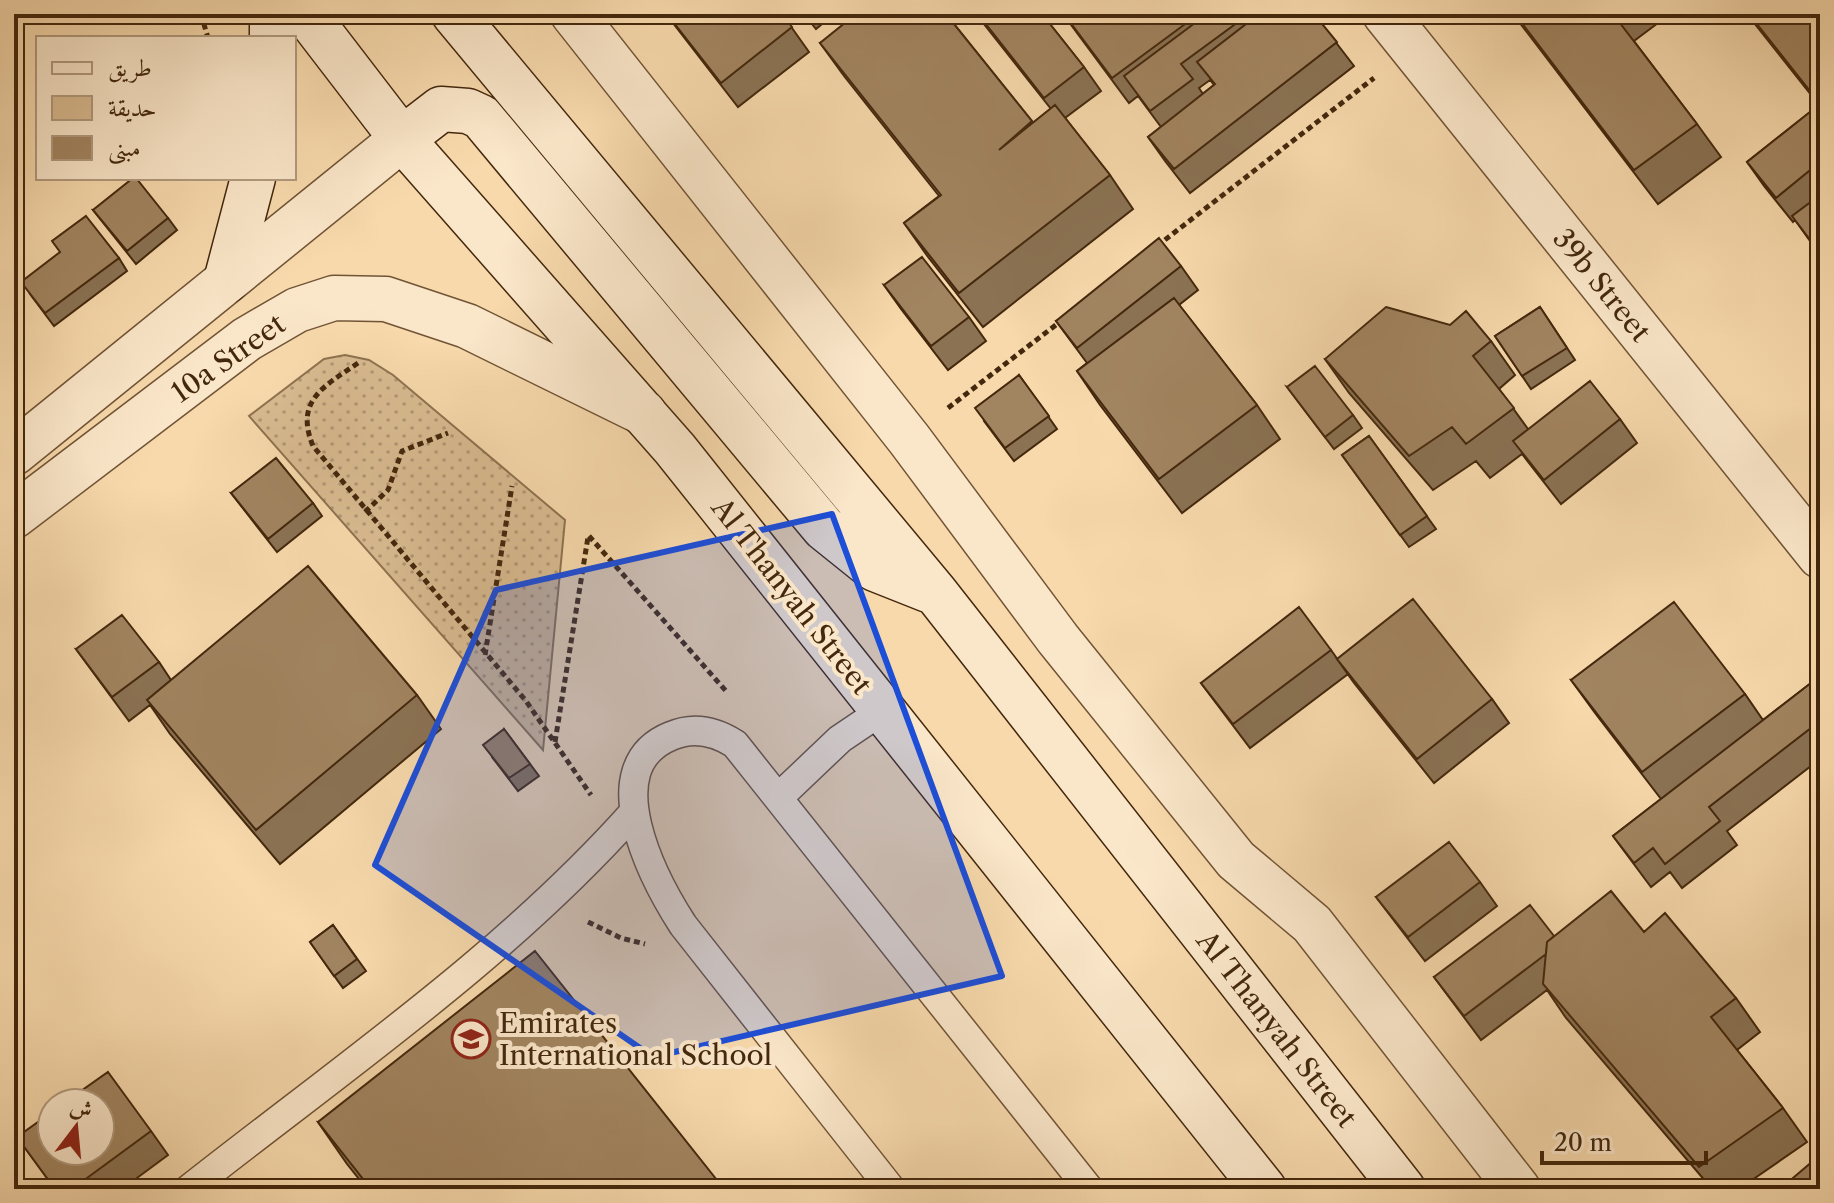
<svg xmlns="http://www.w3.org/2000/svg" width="1834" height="1203" viewBox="0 0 1834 1203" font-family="'Libre Caslon Text',Amiri,serif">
	<defs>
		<pattern id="green-dots" width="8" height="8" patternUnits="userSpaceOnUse" patternTransform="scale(2)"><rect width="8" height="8" fill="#d9bb91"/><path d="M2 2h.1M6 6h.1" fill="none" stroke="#b29875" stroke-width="1.8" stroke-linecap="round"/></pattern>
	</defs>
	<rect width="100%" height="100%" fill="#f7d9ac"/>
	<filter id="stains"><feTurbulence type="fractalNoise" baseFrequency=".0025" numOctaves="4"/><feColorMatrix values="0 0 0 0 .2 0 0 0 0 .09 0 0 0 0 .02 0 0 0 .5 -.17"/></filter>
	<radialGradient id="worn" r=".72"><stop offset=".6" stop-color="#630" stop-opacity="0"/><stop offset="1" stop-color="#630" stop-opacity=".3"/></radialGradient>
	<!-- green -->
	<path fill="url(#green-dots)" stroke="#8e724f" stroke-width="2" d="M345 355 369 360 393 375 565 520 543 750 249 416 324 359Z"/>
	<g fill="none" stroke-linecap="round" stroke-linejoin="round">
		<!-- lane casing -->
		<g stroke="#715435" stroke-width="31">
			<path id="lane" d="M779 797 840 739 883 710
				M189 1189C341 1069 505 957 634 812
				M891 1189 683 925C654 880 594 767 671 736 694 726 715 731 735 744L1089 1189"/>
		</g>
		<!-- street casing -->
		<g stroke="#715435" stroke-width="47">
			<path id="street" d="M573 14 909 439 1058 639 1236 860 1312 924 1518 1189
				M1385 14 1820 556
				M14 453 402 139
				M14 516 247 339 297 310 334 298 386 299 467 326 644 413"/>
		</g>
		<!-- secondary casing -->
		<g stroke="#44280d" stroke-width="47">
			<path id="secondary" d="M306 14 402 139 675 449 1264 1189
				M454 14 935 592 1403 1189
				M272 38V14
				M402 139 441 109 468 111 481 117 824 528 875 569 928 590
				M226 281 253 178"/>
		</g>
		<!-- path -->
		<path stroke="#44280d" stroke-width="5" stroke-dasharray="6 4" stroke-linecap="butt" d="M201 14 208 38
			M1157 246 1374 78
			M358 363C325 386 294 400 313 446L526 701 591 795
			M948 408 1061 321
			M365 512 388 490 402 451 448 433
			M589 536 726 691
			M485 655 512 486
			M555 742 588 537
			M588 922 621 938 645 944"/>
		<!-- lane -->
		<use href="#lane" stroke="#fae6c9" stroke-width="28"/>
		<!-- street -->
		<use href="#street" stroke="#fae6c9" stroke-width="44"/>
		<!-- secondary -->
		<use href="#secondary" stroke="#fae6c9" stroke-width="44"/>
	</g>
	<!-- wall -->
	<path fill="#8a7253" stroke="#44280d" stroke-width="2" fill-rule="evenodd" d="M666 14H782L809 52 738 107Z
		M804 14H834L816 29Z
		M946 14 1033 123 1051 109 976 14H1042L1084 67 1101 91 1065 118 1110 175 1133 209 983 327 928 257 904 223 939 196 844 76 820 43Z
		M1063 14H1194L1199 20 1207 14H1314L1354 66 1190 193 1165 161 1148 137 1161 127 1138 96 1129 103ZM1210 80 1214 85 1203 94 1199 88Z
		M1513 14H1670L1634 41 1697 124 1721 157 1658 204Z
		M1747 14 1820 15V255L1795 220 1793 222 1764 186 1747 162 1819 105Z
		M93 210 168 218 177 230 136 264Z
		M119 258 127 271 54 326 30 294Z
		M1181 266 1198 290 1179 305 1257 405 1280 439 1182 513 1100 405 1077 371 1087 363 1056 321Z
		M884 285 969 317 986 341 948 370 901 309Z
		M1540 307 1575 360 1531 389 1495 336Z
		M1491 341 1515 375 1499 389 1528 429 1620 419 1637 443 1561 504 1522 454 1490 478 1476 461 1433 490 1349 393 1325 359Z
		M1019 375 1057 429 1014 461 984 421Z
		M1287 387 1353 415 1362 428 1334 449Z
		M1369 436 1436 529 1409 547 1342 455Z
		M231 493 313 503 322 516 277 552Z
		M76 649 159 662 171 680 417 695 441 729 280 864 170 734 150 705 129 721Z
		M1331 650 1348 674 1250 748 1201 683Z
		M1337 659 1492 699 1509 723 1434 783 1354 683Z
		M1820 676V759L1727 831 1737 845 1682 888 1670 872 1651 887 1613 836 1661 799 1595 713 1571 680 1745 694 1763 720Z
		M504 729 539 776 518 791 492 757Z
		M1480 882 1497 906 1425 961 1376 897Z
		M333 925 366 971 343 988 310 942Z
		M1644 932 1736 998 1760 1032 1737 1050 1783 1108 1807 1142 1739 1189H1712L1566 1018 1547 990 1481 1040 1434 977 1554 936Z
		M318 1122 724 1189H367L347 1164Z
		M151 1131 168 1155 122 1189H55L17 1137Z"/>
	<!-- building -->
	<path fill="#a18460" stroke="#44280d" stroke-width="2" d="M667 14H782L792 27 721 83Z
		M856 14H946L1032 121 999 150 1055 105 1110 175 959 293 904 223 941 195 820 43Z
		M978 14H1042L1084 67 1044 98Z
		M1064 14H1194L1196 16 1112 78Z
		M1207 14H1249L1181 64 1193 79 1150 111 1124 76Z
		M1259 14H1314L1337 42 1174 169 1148 137 1215 84 1197 62Z
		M1515 14H1613L1697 124 1634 170Z
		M1749 14H1819L1820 91 1814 96Z
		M1820 104V162L1776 198 1747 162Z
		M133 178H136L168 218 127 251 93 210Z
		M1820 195V247L1817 249 1792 216Z
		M86 216 119 258 45 313 21 282 60 252 52 241Z
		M1159 238 1181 266 1077 348 1056 321Z
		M922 257 969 317 931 346 884 285Z
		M1174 298 1257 405 1159 479 1077 371Z
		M1386 307 1450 325 1466 311 1491 341 1473 356 1514 408 1466 444 1452 427 1409 456 1325 359Z
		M1540 307 1567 348 1522 376 1495 336Z
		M1315 366 1353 415 1325 437 1287 387Z
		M1019 375 1049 416 1005 448 975 408Z
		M1590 381 1620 419 1544 480 1513 441Z
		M1820 392V408L1812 399Z
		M1369 436 1427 516 1400 535 1342 455Z
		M276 458 313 503 268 539 231 493Z
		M308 566 417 695 256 830 147 700Z
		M1413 599 1492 699 1417 759 1337 659Z
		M1674 602 1745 694 1642 772 1571 680Z
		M1299 607 1331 650 1233 724 1201 683Z
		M122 615 159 662 112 697 76 649Z
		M1820 676V721L1709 807 1720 821 1665 864 1653 848 1634 863 1613 836Z
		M504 729 530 764 509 778 483 745Z
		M1449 842 1480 882 1408 937 1376 897Z
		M1611 891 1644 932 1665 913 1736 998 1711 1017 1783 1108 1699 1167 1543 984 1547 942Z
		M1530 905 1554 936 1547 942 1546 954 1464 1016 1434 977Z
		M333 925 357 959 334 976 310 942Z
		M535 951 724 1189H371L318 1122Z
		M108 1072 151 1131 72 1189H55L17 1137 52 1112V1151H100V1103H64Z
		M1820 1155V1189H1780Z"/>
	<!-- marked area -->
	<path fill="#1d4ed8" fill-opacity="0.2" stroke="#1d4ed8" stroke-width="6" stroke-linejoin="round" d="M832 514 1002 976 653 1057 375 865 496 590Z"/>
	<!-- icons -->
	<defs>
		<g id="school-ring" transform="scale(2)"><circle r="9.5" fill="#fae6c9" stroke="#8f2418" stroke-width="1.5"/><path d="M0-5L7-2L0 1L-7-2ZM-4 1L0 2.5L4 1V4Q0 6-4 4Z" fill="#8f2418"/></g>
	</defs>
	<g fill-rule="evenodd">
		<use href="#school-ring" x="471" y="1039"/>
	</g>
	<g text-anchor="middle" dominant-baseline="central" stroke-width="8" stroke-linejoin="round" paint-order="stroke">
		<!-- street labels -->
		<g font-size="28" fill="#44280d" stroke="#fae6c9">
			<text transform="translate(1602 285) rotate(51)">39b Street</text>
			<text transform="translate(228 358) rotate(-35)">10a Street</text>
			<text transform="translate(792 596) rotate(52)">Al Thanyah Street</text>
			<text transform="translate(1277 1029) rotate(52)">Al Thanyah Street</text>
		</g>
		<!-- poi labels -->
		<g font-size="28" fill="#44280d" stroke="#fae6c9" text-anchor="start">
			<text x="499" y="1023">Emirates<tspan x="499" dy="32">International School</tspan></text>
		</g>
	</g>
	<!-- margin -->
	<rect width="1834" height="1203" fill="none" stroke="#f7d9ac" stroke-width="48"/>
	<rect x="16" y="16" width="1802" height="1171" fill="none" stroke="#44280d" stroke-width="4"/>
	<rect x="24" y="24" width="1786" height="1155" fill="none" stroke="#44280d" stroke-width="2"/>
	<!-- legend -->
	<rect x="36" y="36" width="260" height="144" fill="#fae6c9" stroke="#b19a7e" stroke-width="2"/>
	<rect x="52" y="62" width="40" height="12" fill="#fae6c9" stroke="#b19a7e" stroke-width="2"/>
	<text x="108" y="76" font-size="24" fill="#44280d">طريق</text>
	<rect x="52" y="96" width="40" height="24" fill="#d9bb91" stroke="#b19a7e" stroke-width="2"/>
	<text x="108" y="116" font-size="24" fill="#44280d">حديقة</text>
	<rect x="52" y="136" width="40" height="24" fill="#a18460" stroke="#b19a7e" stroke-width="2"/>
	<text x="108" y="156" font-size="24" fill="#44280d">مبنى</text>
	<!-- north arrow -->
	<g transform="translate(76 1127) rotate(16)"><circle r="38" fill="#fae6c9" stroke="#b19a7e" stroke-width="2"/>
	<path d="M0-6L14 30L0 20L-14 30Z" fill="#8f2418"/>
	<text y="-12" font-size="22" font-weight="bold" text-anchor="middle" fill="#44280d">ش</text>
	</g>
	<!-- scale -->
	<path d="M1542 1151v12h164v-12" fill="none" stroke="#44280d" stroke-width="4"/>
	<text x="1554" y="1151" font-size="24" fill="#44280d" stroke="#fae6c9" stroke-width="6" paint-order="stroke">20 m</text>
	<rect width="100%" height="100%" filter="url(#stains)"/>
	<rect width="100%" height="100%" fill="url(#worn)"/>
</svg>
